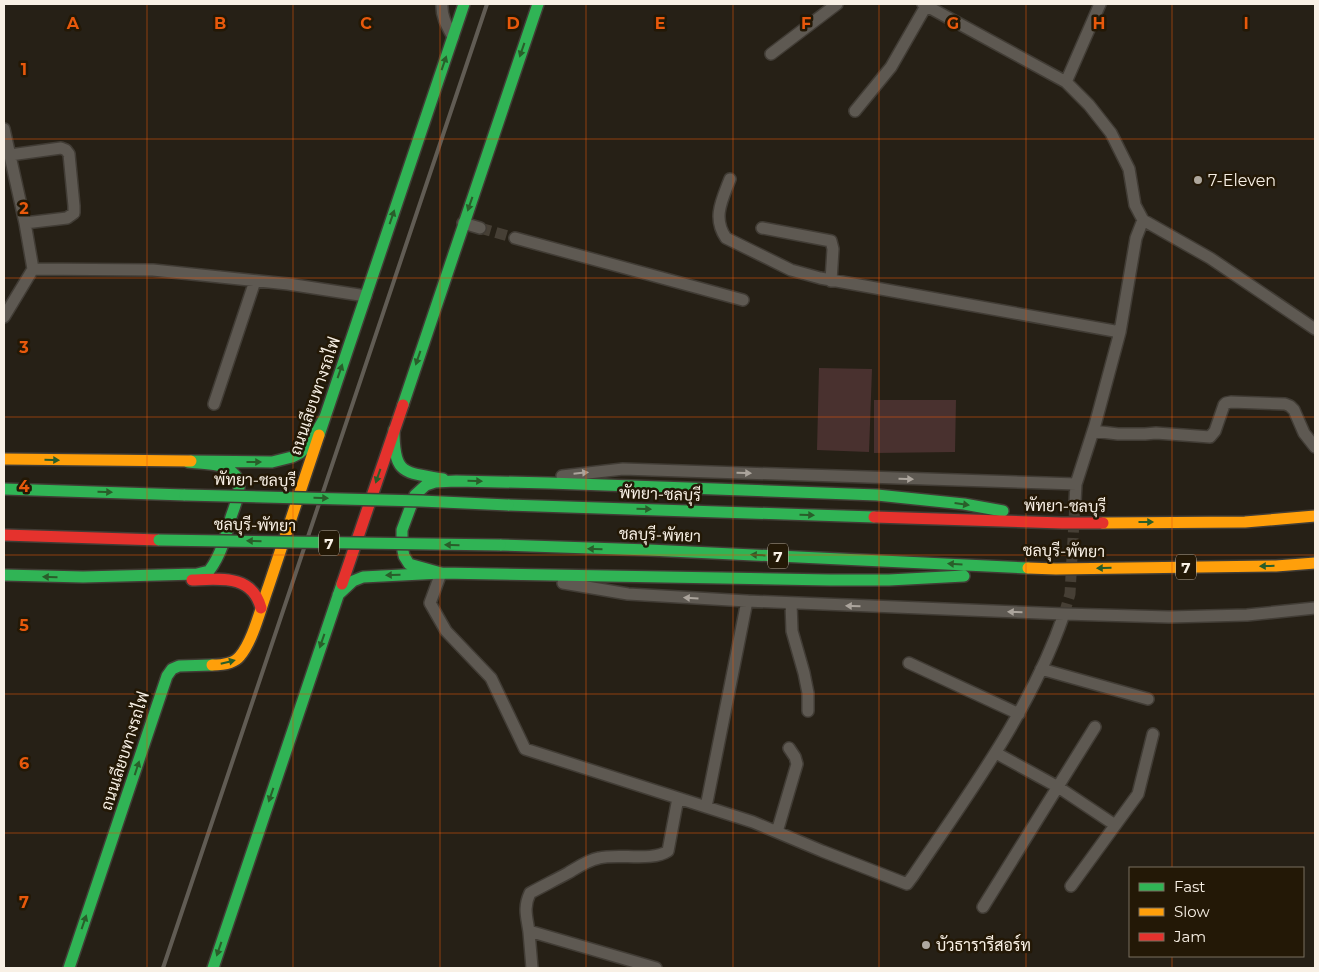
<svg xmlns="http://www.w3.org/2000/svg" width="1319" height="972" viewBox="0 0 1319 972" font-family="Montserrat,Sarabun,sans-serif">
	<rect width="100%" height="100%" fill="#262016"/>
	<!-- pitch -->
	<path fill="#49312f" d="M819 368 872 369 869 452 817 450Z
		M874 400H956L955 452 874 453Z"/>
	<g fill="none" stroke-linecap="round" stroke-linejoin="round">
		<!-- street-tunnel -->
		<path stroke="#463f35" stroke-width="11" stroke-dasharray="11 5.5" stroke-linecap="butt" d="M480 228 515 238
			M1064 614 1070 594 1075 502"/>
		<!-- street casing -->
		<g stroke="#413c35" stroke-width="14">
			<path id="street" d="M442 4C441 16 447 26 453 37
				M923 4 1066 82 1089 105 1111 133 1129 169 1135 205 1143 220 1210 258 1315 329
				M771 54 837 4
				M1066 82 1100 4
				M855 111 891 67 926 6
				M4 129 25 223 33 269 4 317
				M10 155 61 148 66 150 69 154 74 206V213L67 218 25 223
				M730 179C722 200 712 218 726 238L791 270 820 278 1120 332
				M463 223 480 228
				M762 228 831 241 833 249 831 281
				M515 238 743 300
				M33 269 153 270 288 284 366 296
				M214 404 255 281
				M1093 431 1118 434H1145L1156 433 1210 437 1215 431 1224 405 1226 403 1231 402 1285 404 1290 406 1294 410 1304 433 1315 447
				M562 476 623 469 1076 484
				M1075 502 1076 484 1095 425 1120 332 1136 238 1143 220
				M441 573 430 603 446 631 491 678 525 749 753 822 822 851 907 884 913 876C969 793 1031 710 1064 614
				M563 583 628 594 747 601 1064 614 1169 617 1247 615 1315 608
				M791 603 792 631 804 673 808 693V711
				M909 663 1019 714
				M1041 669 1148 699
				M996 753 1058 787 1115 825
				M706 807 747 601
				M777 832 797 764 795 757 789 748
				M1071 886 1138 794 1153 734
				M983 907 1095 727
				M529 931 656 968
				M532 968C531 956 530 944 529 932 527 917 523 908 530 893 543 886 555 880 568 873 578 867 588 860 599 858 618 853 652 862 668 851L678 798"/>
		</g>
		<!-- fast casing -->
		<g stroke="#413c35" stroke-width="14">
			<path id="fast" d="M403 405 538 4
				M394 430C394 475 403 472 443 479
				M319 435 464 4
				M191 461 272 462 292 457 300 453 311 442 325 417
				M4 489 185 495
				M508 505 874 517
				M500 545 649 550 1028 568
				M441 573 409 564 404 556 402 546V530L415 495 426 485 435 482 456 481 549 483 877 495 964 504 1003 511
				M4 575 83 577 197 574 209 571C221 555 226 536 231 517 234 508 239 497 239 487 239 482 237 476 233 473 222 462 202 464 188 462
				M338 595 353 581 363 577 441 573 830 580H889L964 576
				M69 968 167 676 172 669 179 666 212 665
				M213 968 342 584"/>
		</g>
		<!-- slow casing -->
		<g stroke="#413c35" stroke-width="14">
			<path id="slow" d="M4 459 191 461
				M1103 523 1245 522 1315 516
				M1028 568 1056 569 1276 566 1315 563
				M212 665C222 665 234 664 240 656 253 641 261 607 268 588 285 537 302 486 319 435"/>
		</g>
		<!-- jam casing -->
		<g stroke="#413c35" stroke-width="14">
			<path id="jam" d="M874 517 1062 523H1103
				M4 535 159 540
				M192 580C220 579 252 574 261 608
				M342 584 403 405"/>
		</g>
		<!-- street -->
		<use href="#street" stroke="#5e5952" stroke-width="11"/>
		<!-- fast -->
		<use href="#fast" stroke="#30b455" stroke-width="11"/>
		<!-- slow -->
		<use href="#slow" stroke="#ff9f0a" stroke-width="11"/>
		<!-- jam -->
		<use href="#jam" stroke="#e5322d" stroke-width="11"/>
		<!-- rail -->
		<path stroke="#615c54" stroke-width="4" d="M163 968 487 4"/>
		<!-- fast-bridge casing -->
		<g stroke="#413c35" stroke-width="14" stroke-linecap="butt">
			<path id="fast-bridge" d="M185 495 421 501 508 505
				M159 540 500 545"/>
		</g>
		<!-- fast-bridge -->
		<use href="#fast-bridge" stroke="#30b455" stroke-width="11"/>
	</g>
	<!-- one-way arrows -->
	<defs><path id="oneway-solid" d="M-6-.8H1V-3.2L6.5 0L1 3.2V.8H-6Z" transform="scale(1.25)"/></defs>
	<g fill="#295e2a">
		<use href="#oneway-solid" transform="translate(522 50) rotate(109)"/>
		<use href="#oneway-solid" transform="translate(444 63) rotate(-71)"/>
		<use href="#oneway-solid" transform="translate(470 204) rotate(109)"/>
		<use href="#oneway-solid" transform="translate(392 217) rotate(-71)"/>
		<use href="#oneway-solid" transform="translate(418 358) rotate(109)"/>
		<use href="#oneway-solid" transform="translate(340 371) rotate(-71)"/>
		<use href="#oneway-solid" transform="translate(52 460) rotate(1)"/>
		<use href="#oneway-solid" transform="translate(254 462)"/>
		<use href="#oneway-solid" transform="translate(378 476) rotate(109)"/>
		<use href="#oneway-solid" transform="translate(475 481) rotate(2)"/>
		<use href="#oneway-solid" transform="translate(105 492) rotate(2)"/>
		<use href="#oneway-solid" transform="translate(321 498) rotate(2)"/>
		<use href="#oneway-solid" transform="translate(962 504) rotate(8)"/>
		<use href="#oneway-solid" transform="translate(644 509) rotate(2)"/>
		<use href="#oneway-solid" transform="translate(807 515) rotate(2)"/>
		<use href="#oneway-solid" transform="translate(1146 522)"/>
		<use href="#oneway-solid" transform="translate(254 541) rotate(-179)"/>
		<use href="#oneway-solid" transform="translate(452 545) rotate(-179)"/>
		<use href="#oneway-solid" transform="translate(595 549) rotate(-178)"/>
		<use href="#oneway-solid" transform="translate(758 555) rotate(-177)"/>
		<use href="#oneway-solid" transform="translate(955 564) rotate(-177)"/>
		<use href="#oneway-solid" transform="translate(1267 566) rotate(179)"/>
		<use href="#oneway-solid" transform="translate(1104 568) rotate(179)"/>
		<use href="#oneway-solid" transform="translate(393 575) rotate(178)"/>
		<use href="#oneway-solid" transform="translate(50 577) rotate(-179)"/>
		<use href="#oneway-solid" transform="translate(322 641) rotate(109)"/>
		<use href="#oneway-solid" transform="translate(228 662) rotate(-14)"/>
		<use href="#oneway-solid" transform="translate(137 768) rotate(-72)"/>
		<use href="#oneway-solid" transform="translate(271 795) rotate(109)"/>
		<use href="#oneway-solid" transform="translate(84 922) rotate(-71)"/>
		<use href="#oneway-solid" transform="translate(219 949) rotate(109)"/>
	</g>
	<g fill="#aba49c">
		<use href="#oneway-solid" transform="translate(581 473) rotate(-6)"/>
		<use href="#oneway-solid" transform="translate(744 473) rotate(2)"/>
		<use href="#oneway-solid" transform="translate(906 479) rotate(2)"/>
		<use href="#oneway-solid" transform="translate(691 598) rotate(-177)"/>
		<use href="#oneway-solid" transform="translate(853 606) rotate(-178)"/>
		<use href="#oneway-solid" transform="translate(1015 612) rotate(-178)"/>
	</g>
	<!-- grid -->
	<path fill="none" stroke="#e8590c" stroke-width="1" stroke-opacity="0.55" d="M147 4V968M293 4V968M440 4V968M586 4V968M733 4V968M879 4V968M1026 4V968M1172 4V868M4 139H1315M4 278H1315M4 417H1315M4 555H1315M4 694H1315M4 833H1315M1172 956V968"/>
	<!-- markers -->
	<g fill="#aea79d" stroke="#231806" stroke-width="2">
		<circle cx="1198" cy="180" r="5"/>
		<circle cx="926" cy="945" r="5"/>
	</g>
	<g text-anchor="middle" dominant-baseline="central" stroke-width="5" stroke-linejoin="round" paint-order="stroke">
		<!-- shield labels -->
		<g fill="#231806" stroke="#b8afa2" stroke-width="1">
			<rect x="319" y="530.5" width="20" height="25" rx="4"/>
			<rect x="768" y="543.5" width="20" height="25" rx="4"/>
			<rect x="1176" y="554.5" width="20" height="25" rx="4"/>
		</g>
		<g font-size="15" font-weight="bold" fill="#f8f0e5">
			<text x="329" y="543">7</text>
			<text x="778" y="556">7</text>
			<text x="1186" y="567">7</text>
		</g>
		<!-- poi labels -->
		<g font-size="16" fill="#f8f0e5" stroke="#231806" text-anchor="start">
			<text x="1208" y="180">7-Eleven</text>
			<text x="936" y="945">บัวธารารีสอร์ท</text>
		</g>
		<!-- street labels -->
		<g font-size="16" fill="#f8f0e5" stroke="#231806">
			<text transform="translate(315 396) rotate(-71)">ถนนเลียบทางรถไฟ</text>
			<text transform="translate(255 480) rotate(1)">พัทยา-ชลบุรี</text>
			<text transform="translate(660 494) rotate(2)">พัทยา-ชลบุรี</text>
			<text transform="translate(1065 506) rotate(1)">พัทยา-ชลบุรี</text>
			<text transform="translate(255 525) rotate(1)">ชลบุรี-พัทยา</text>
			<text transform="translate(660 535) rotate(2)">ชลบุรี-พัทยา</text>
			<text transform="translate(1064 551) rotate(1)">ชลบุรี-พัทยา</text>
			<text transform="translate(125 751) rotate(-72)">ถนนเลียบทางรถไฟ</text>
		</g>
	</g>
	<g font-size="16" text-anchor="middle" font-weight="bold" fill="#e8590c" stroke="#231806" stroke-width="5" stroke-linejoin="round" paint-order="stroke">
		<text x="73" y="29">A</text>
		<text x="220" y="29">B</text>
		<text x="366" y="29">C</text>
		<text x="513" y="29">D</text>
		<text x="660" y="29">E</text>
		<text x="806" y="29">F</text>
		<text x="953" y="29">G</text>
		<text x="1099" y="29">H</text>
		<text x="1246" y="29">I</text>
		<text x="24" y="75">1</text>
		<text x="24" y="214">2</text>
		<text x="24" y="353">3</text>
		<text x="24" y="492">4</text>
		<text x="24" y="631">5</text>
		<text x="24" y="769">6</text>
		<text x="24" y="908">7</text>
	</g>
	<!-- border -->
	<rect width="1319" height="972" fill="none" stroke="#f8f0e5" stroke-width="10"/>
	<!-- legend -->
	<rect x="1129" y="867" width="175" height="90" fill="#231806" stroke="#786e5f"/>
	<rect x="1139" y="883" width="25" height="8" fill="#30b455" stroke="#786e5f"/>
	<text x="1174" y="892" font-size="15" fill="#f8f0e5">Fast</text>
	<rect x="1139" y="908" width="25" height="8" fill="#ff9f0a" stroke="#786e5f"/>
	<text x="1174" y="917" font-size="15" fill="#f8f0e5">Slow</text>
	<rect x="1139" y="933" width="25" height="8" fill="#e5322d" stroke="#786e5f"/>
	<text x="1174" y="942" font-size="15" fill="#f8f0e5">Jam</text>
</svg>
